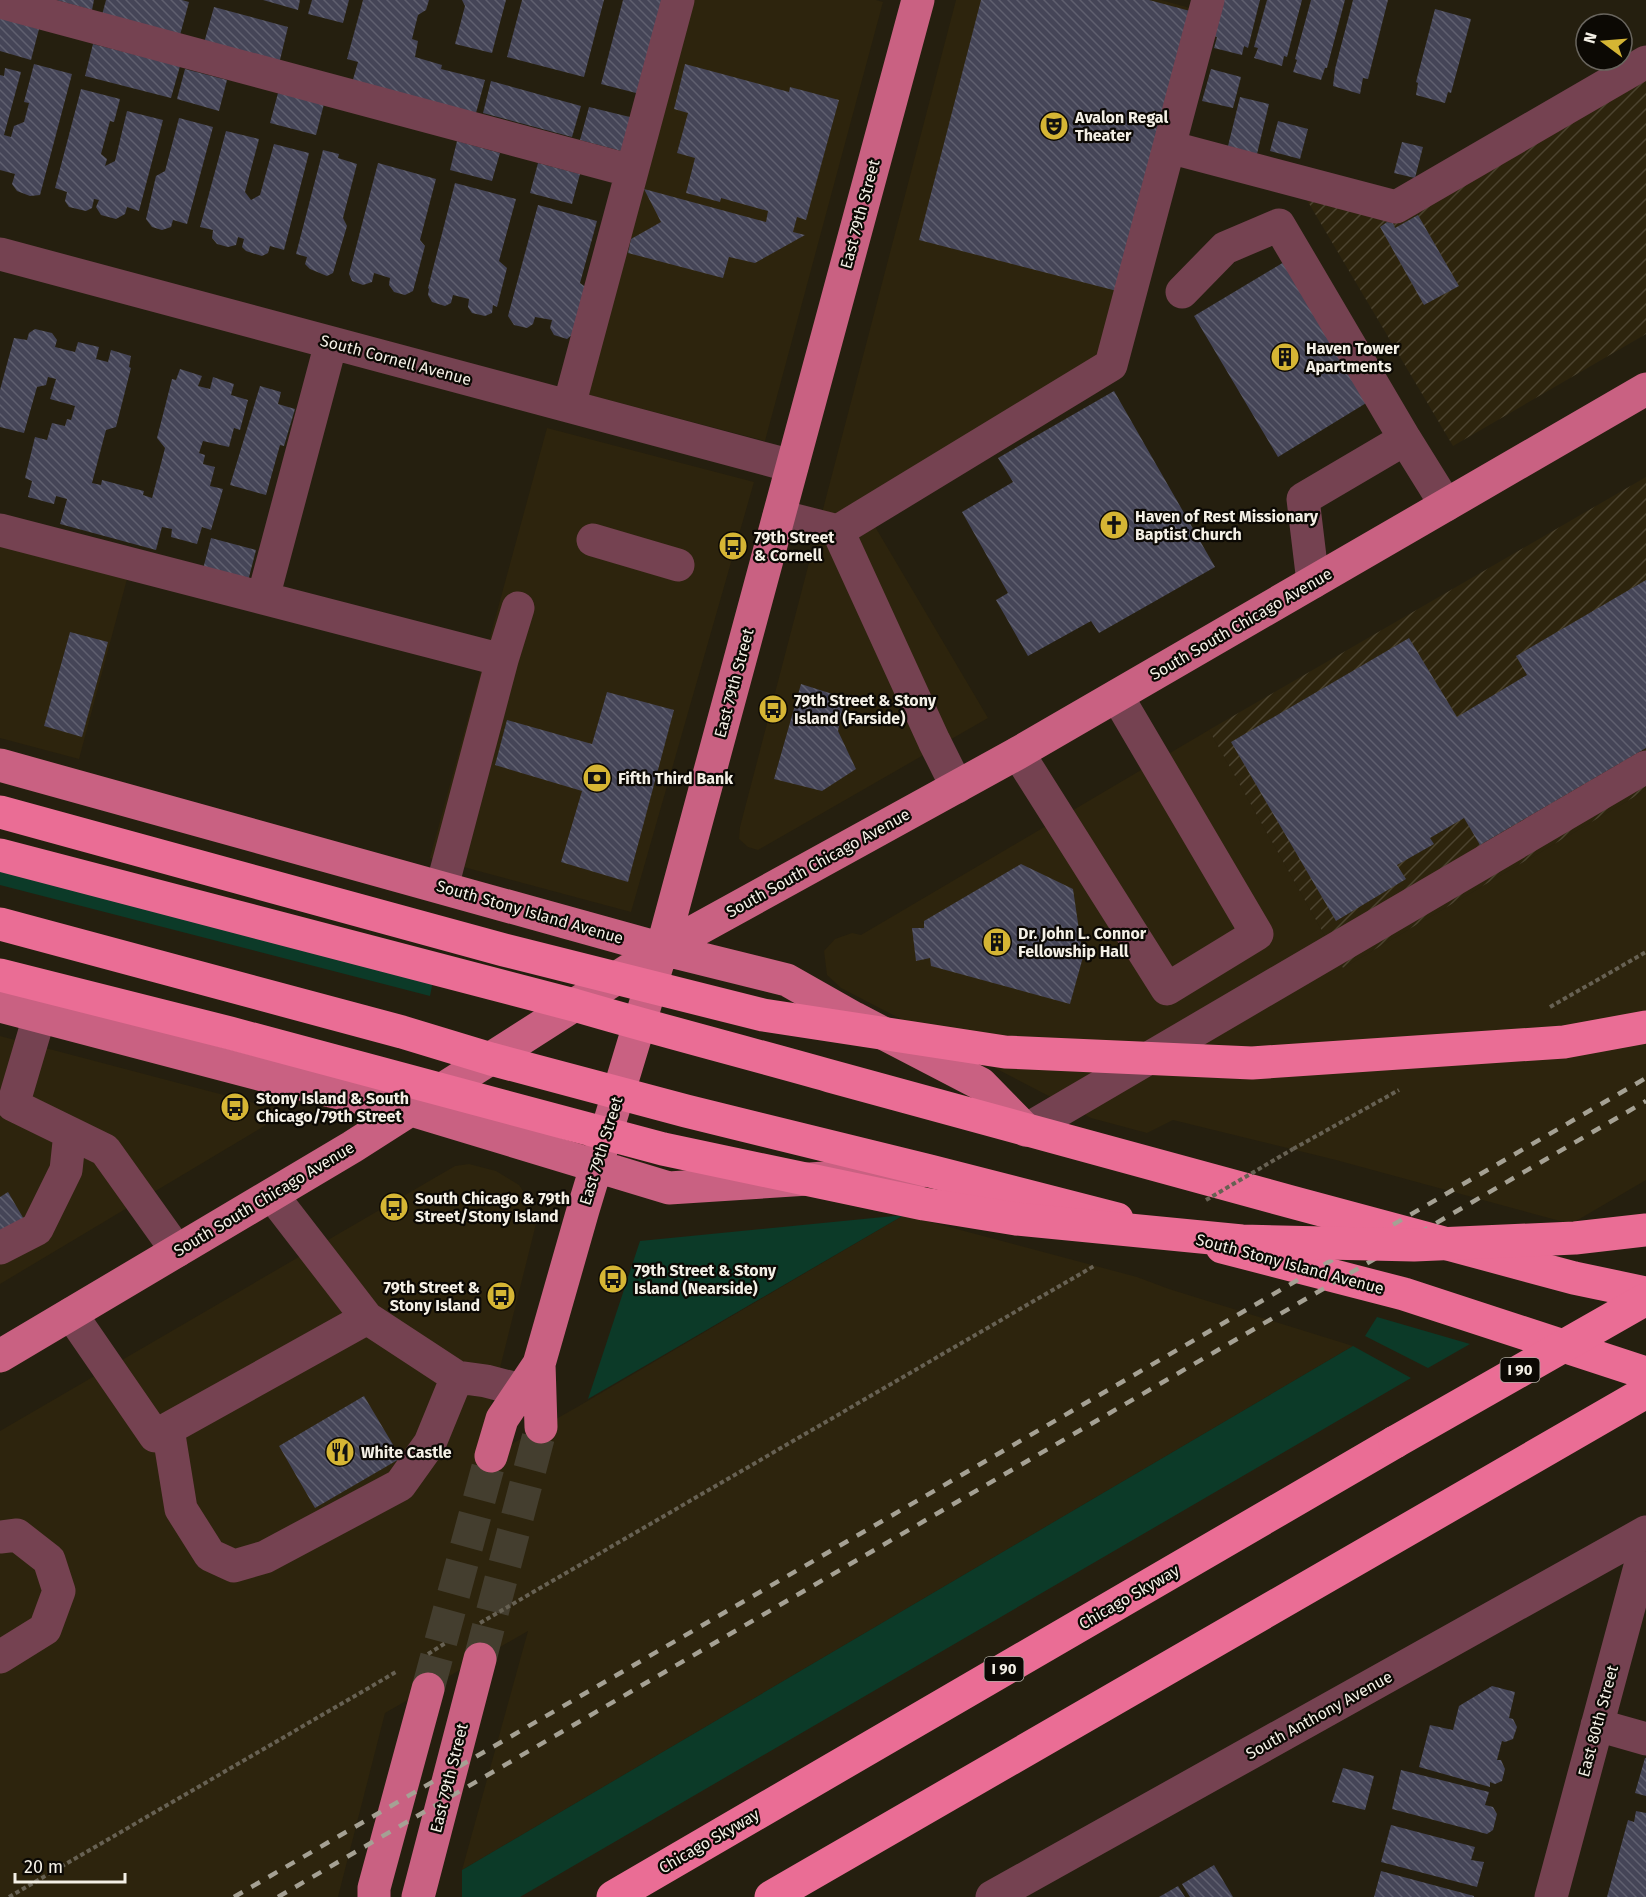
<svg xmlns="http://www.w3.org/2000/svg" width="1646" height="1897" viewBox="0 0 1646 1897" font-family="'Fira Sans',sans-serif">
	<defs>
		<pattern id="industrial-furrows" width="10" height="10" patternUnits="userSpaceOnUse" patternTransform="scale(1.5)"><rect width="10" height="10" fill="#2d240d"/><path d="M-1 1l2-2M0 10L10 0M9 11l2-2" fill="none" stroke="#4c4430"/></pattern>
		<pattern id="building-back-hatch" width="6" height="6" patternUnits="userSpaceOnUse" patternTransform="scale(1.5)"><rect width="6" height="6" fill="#454557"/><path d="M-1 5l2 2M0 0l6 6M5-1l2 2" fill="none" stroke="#60606f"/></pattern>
	</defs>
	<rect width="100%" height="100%" fill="#251f0f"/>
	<!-- built -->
	<path fill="#2d240d" d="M679 0H876L883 2 765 441 574 391Z
		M956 0H1161L1205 12 1111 365 867 513 988 718 758 850 748 847 739 839 740 827Z
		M547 428 754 482 631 912 430 858Z
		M0 530 131 564 79 759 0 738Z
		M1209 730 1343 968 1646 790V1180L1571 1224 1336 1160 1173 1120 1147 1133 1091 1118 841 988 827 975 824 951 835 939 852 933 861 935Z
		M0 1036 288 1112 0 1284Z
		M469 1164 496 1171 519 1185 531 1203 536 1224 476 1464 579 1406 904 1215 1137 1277 1169 1289 1353 1346 462 1870 528 1631 385 1713 338 1897H0V1431L455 1166Z"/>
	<!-- industrial -->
	<path fill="url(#industrial-furrows)" d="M1646 62V334L1453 446 1295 180 1396 207Z
		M1646 477V790L1343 968 1209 730Z"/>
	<!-- grass -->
	<path fill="#0c3a28" d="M0 867 433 981 430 996 0 885Z
		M904 1215 588 1399 640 1241Z
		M1377 1317 1470 1344 1428 1368 1365 1336Z
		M1353 1346 1411 1378 520 1897H462V1870Z"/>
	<!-- building -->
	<path fill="url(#building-back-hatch)" d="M56 0H94L92 10Z
		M106 0H182L189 2 180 35 102 15Z
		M263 0H300L298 10Z
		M312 0H349L343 23 308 14Z
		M363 0H429L426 10 418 15 412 39 418 41 415 57 442 65 441 69 485 80 476 113 352 83 358 62 347 59Z
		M462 0H506L492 53 455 44 465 6Z
		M522 0H604L584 77 507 57Z
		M623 0H665L640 94 601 84Z
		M981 0H1149L1190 11 1117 291 919 240Z
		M1223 0H1260L1248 48 1244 46 1242 55 1214 48 1217 37 1214 36Z
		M1267 0H1302L1287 57 1284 56 1282 66 1254 58 1258 48 1254 47Z
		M1311 0H1345L1327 68H1325L1321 80 1293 72 1297 60 1295 59Z
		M1353 0H1388L1368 79 1363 78 1360 94 1333 86 1335 69Z
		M214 7 288 27 279 64 204 43Z
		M1435 9 1471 19 1451 93 1448 92 1445 103 1416 95 1418 83 1416 82Z
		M0 18 39 29 31 60 0 51Z
		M93 44 180 66 171 98 85 76Z
		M34 64 72 74 40 195 30 196 17 191 12 184 15 174 0 170V75L4 76 5 68 21 72 4 135 11 137 14 126 24 122 29 103 24 102Z
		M685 64 789 92 790 87 839 100 806 220 797 217 793 232 805 235 755 263 729 257 723 278 628 253 631 239 661 222 644 189 766 222 768 211 721 198 720 202 686 193 695 158 677 153 688 113 674 109Z
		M185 69 227 80 219 111 177 99Z
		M1211 69 1241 77 1233 108 1202 101Z
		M491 81 581 106 572 137 483 113Z
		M81 89 120 99 114 122 110 121 101 154 107 159 105 166 115 161 127 111 163 120 139 211 127 207 125 214 116 219 101 215 96 207 99 200 94 199 92 208 86 211 69 207 65 201 67 192 55 188Z
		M278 93 324 104 316 135 270 123Z
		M1240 97 1269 104 1257 154 1228 146Z
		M589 107 634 118 625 152 580 140Z
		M179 118 213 127 187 224 173 220 171 227 162 230 152 227 146 219 156 176 165 171Z
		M1278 121 1308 129 1300 159 1270 151Z
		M226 131 259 139 245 192 251 200 260 195 274 144 309 153 284 250 270 246 268 253 262 256 246 251 242 247 244 239 238 237 236 245 228 247 217 244 212 238 213 230 200 227Z
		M457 141 500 153 492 181 450 170Z
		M1402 142 1423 147 1415 178 1394 173Z
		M323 150 339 154 338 158 357 164 343 218 347 226 333 273 327 276 310 269 305 264 307 257 296 254Z
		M378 163 436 179 420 240 425 246 413 291 405 295 394 292 389 285 390 278 374 273 372 282 363 285 352 281 349 274Z
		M538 163 580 174 572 204 530 193Z
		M455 183 516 199 499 261 507 268 497 307 493 305 492 313 485 316 472 313 468 307 469 299 453 295 451 303 445 306 432 302 428 295 429 289 428 288Z
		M538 205 597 221 580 283 587 288 573 334 567 339 554 335 550 328 552 320 535 317 533 324 527 328 514 325 508 316Z
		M1418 215 1459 286 1424 305 1380 227 1387 222 1393 223 1395 228Z
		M1294 256 1376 397 1278 457 1194 316Z
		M35 329 52 333 57 340 55 347 75 352 78 342 99 347 96 359 108 362 111 350 131 356 129 367 131 368 116 427 106 430 92 483 101 485 102 480 144 491 143 495 152 498 165 448 157 438 172 379 176 380 180 369 202 376 198 386 210 389 213 377 234 384 231 395 248 400 240 430 234 428 229 447 203 441 199 453 205 455 203 464 215 467 210 486 223 489 211 530 202 527 197 544 171 537 172 529 162 527 156 550 60 524 67 499 56 496 54 504 28 497 32 481 25 478 35 437 47 440 52 423 65 426 67 419 71 420 75 406 50 399 56 379 48 377 46 385 37 387 24 433 0 427V390L14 338 27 340 29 333Z
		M260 386 281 392 278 404 295 409 284 446 280 445 266 495 230 485Z
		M1114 391 1215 567 1099 633 1091 621 1028 656 996 600 1008 593 962 512 1013 482 998 458Z
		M211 538 256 550 248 581 203 569Z
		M1646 580V748L1480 845 1464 818 1430 838 1434 844 1397 865 1406 879 1336 921 1231 742 1409 638 1457 717 1527 675 1516 656Z
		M70 632 108 642 82 737 44 726Z
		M801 684 845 698 838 731 856 769 822 791 774 779Z
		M607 692 674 710 628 882 561 862 582 791 495 765 507 720 592 744Z
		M1021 864 1073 889 1083 957 1070 1004 931 966 930 958 916 961 912 928H924V921Z
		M8 1192 28 1226 0 1239V1197Z
		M364 1396 401 1458 315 1508 279 1446Z
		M1492 1686 1515 1692 1509 1718 1513 1719 1517 1727 1513 1739 1505 1742 1502 1741 1497 1760H1501L1505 1769 1502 1781 1495 1784 1490 1782V1787L1419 1767 1430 1725 1453 1730 1459 1706Z
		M1645 1758H1646V1796L1635 1793Z
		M1343 1768 1374 1776 1365 1810 1332 1802Z
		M1401 1770 1489 1792 1485 1805 1493 1807 1497 1814 1493 1830 1487 1834 1392 1809Z
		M1636 1811 1646 1813V1897H1607L1628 1820 1634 1822Z
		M1391 1825 1475 1847 1471 1860 1484 1862 1477 1887 1381 1862Z
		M1214 1865 1233 1897H1190L1182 1884Z
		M1381 1871 1474 1896V1897H1374Z
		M1178 1886 1185 1897H1159Z"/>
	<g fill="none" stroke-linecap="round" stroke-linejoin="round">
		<!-- major-tunnel -->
		<path stroke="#443e2f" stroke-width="33" stroke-dasharray="33 16" stroke-linecap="butt" d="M480 1659 541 1427
			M428 1689 491 1456"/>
		<!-- path -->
		<path stroke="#676153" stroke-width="4" stroke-dasharray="4.5 3" stroke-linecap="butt" d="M1550 1007 1646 952
			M1293 1149 1399 1090
			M480 1623 1094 1266
			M428 1654 447 1642
			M9 1897 396 1672"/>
		<!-- minor -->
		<path stroke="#754251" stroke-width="33" d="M0 2 632 171
			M1169 147 1396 207 1646 62
			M0 254 792 466
			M1182 292 1225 248 1279 225 1405 439 1446 505
			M569 406 678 0
			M779 516 838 531 1111 365 1208 0
			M0 530 502 660
			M838 531 934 741 957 787
			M593 540 678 565
			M1313 582 1303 499 1405 439
			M263 598 331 343
			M1018 753 1167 989 1257 934 1117 696
			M442 887 502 660 518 608
			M39 1017 13 1105 105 1150 177 1251
			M1026 1130 1646 767
			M272 1195 367 1318
			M0 1248 37 1229 66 1170 70 1133
			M71 1314 155 1436 367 1318 457 1377 486 1381 521 1390
			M168 1429 181 1509 210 1555 234 1566 265 1557 400 1485 430 1443 457 1377
			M0 1537 17 1535 49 1560 59 1591 45 1629 0 1657
			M1597 1725 1646 1739
			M992 1897 1646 1532
			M1551 1897 1646 1544"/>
		<!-- major -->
		<path stroke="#c96182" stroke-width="33" d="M0 765 662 949 787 980 854 1018 981 1084 1026 1130
			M0 1006 274 1078 408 1109 669 1188 918 1172
			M0 1356 352 1147 662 949 1018 753 1646 389
			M541 1427 539 1364 583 1210 662 949 918 0
			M491 1456 502 1419 539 1364
			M374 1897V1888L428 1689
			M418 1897 480 1659"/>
		<!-- highway -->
		<path stroke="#ea6d95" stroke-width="33" d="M0 855 574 1005C659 1030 745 1052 830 1076 1077 1145 1326 1211 1574 1278L1646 1293
			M0 924 402 1032 491 1059 686 1111 930 1171 1117 1219
			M1222 1247 1404 1294 1646 1373
			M613 1897 1395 1442
			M771 1897 1646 1392"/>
		<!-- rail -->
		<path stroke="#a5a194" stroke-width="4.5" stroke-dasharray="10 10" stroke-linecap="butt" d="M234 1897 1646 1078
			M278 1897 1646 1101"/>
		<!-- path-bridge -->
		<path stroke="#676153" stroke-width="4" stroke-dasharray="4.5 3" stroke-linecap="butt" d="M1206 1200 1293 1149"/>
		<!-- highway-bridge -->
		<path stroke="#ea6d95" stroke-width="33" d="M0 812 504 950 763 1015 1005 1052 1252 1063 1564 1042 1646 1027
			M0 975 230 1033 663 1149 924 1204 1016 1219 1242 1241 1414 1245 1575 1238 1646 1230
			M1395 1442 1646 1299"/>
	</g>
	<!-- icons -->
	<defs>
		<g id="theatre-disc" transform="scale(1.5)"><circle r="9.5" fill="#d5b534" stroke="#0c0904"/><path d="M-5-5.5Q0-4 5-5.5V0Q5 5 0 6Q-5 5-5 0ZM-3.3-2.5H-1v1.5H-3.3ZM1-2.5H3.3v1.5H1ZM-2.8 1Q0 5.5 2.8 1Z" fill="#111"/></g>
		<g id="building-disc" transform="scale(1.5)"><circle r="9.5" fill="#d5b534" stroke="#0c0904"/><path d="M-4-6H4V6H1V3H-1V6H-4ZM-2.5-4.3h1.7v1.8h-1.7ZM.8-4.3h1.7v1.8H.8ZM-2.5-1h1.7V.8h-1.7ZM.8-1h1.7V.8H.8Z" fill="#111"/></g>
		<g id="church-disc" transform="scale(1.5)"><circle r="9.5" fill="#d5b534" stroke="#0c0904"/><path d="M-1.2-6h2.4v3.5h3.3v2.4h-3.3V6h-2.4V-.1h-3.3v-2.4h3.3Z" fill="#111"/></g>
		<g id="bus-disc" transform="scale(1.5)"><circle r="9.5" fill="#d5b534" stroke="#0c0904"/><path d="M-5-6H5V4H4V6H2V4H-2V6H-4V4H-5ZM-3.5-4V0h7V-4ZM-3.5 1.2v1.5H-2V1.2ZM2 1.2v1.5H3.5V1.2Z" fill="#111"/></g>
		<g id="bank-disc" transform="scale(1.5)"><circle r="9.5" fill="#d5b534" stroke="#0c0904"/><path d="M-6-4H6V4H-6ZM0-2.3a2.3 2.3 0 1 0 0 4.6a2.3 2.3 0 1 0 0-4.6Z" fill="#111"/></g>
		<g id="restaurant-disc" transform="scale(1.5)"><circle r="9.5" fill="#d5b534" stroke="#0c0904"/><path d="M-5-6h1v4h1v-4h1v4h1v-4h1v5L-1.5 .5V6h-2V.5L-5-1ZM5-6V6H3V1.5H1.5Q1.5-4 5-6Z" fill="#111"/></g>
	</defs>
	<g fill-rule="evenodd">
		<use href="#theatre-disc" x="1054" y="126"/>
		<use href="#building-disc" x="1285" y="357"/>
		<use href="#church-disc" x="1114" y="525"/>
		<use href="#bus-disc" x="733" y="546"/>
		<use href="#bus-disc" x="773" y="709"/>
		<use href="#bank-disc" x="597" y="778"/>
		<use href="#building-disc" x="997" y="942"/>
		<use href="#bus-disc" x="235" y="1107"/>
		<use href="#bus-disc" x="394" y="1207"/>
		<use href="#bus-disc" x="613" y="1279"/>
		<use href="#bus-disc" x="501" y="1296"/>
		<use href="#restaurant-disc" x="340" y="1452"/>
	</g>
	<g text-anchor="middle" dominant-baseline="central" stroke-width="4.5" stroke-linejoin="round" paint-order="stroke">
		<!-- shield labels -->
		<g fill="#0c0904" stroke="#aeaba2" stroke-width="1.5">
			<rect x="1500.5" y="1358" width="39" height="24" rx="4.5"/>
			<rect x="984.5" y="1657" width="39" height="24" rx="4.5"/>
		</g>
		<g font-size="15" font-weight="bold" fill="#f4f0e6">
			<text x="1520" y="1370">I 90</text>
			<text x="1004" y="1669">I 90</text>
		</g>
		<!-- poi labels -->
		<g font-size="16" font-weight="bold" fill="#f4f0e6" stroke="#0c0904" text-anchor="start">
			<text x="1075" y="117">Avalon Regal<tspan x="1075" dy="18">Theater</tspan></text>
			<text x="1306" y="348">Haven Tower<tspan x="1306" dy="18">Apartments</tspan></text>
			<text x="1135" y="516">Haven of Rest Missionary<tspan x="1135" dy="18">Baptist Church</tspan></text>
			<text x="754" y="537">79th Street<tspan x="754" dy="18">&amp; Cornell</tspan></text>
			<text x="794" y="700">79th Street &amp; Stony<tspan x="794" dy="18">Island (Farside)</tspan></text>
			<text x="618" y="778">Fifth Third Bank</text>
			<text x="1018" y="933">Dr. John L. Connor<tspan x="1018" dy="18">Fellowship Hall</tspan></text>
			<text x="256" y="1098">Stony Island &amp; South<tspan x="256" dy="18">Chicago/79th Street</tspan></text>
			<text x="415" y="1198">South Chicago &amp; 79th<tspan x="415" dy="18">Street/Stony Island</tspan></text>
			<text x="634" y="1270">79th Street &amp; Stony<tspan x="634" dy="18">Island (Nearside)</tspan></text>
			<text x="480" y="1287" text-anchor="end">79th Street &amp;<tspan x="480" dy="18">Stony Island</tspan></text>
			<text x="361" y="1452">White Castle</text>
		</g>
		<!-- street labels -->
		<g font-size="16" fill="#f4f0e6" stroke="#0c0904">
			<text transform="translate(860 214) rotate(-75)">East 79th Street</text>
			<text transform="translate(396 360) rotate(15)">South Cornell Avenue</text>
			<text transform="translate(1241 624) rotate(-30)">South South Chicago Avenue</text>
			<text transform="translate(734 683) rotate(-75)">East 79th Street</text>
			<text transform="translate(818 863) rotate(-29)">South South Chicago Avenue</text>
			<text transform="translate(530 912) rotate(16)">South Stony Island Avenue</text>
			<text transform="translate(601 1151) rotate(-73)">East 79th Street</text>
			<text transform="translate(264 1199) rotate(-31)">South South Chicago Avenue</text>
			<text transform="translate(1290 1264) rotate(15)">South Stony Island Avenue</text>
			<text transform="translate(1129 1597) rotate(-30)">Chicago Skyway</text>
			<text transform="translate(1319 1715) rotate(-29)">South Anthony Avenue</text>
			<text transform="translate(1598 1721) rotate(-75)">East 80th Street</text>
			<text transform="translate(449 1778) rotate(-76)">East 79th Street</text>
			<text transform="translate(709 1841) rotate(-30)">Chicago Skyway</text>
		</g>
	</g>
	<!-- north arrow -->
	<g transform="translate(1604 42) rotate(286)"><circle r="28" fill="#0c0904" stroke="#69655e" stroke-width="1.5"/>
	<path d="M0-4.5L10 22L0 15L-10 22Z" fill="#d5b534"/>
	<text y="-9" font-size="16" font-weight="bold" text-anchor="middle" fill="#f4f0e6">N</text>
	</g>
	<!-- scale -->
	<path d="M15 1873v9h110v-9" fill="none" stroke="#f4f0e6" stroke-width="3"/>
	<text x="24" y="1873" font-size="18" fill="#f4f0e6" stroke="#0c0904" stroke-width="4.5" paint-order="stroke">20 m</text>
</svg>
